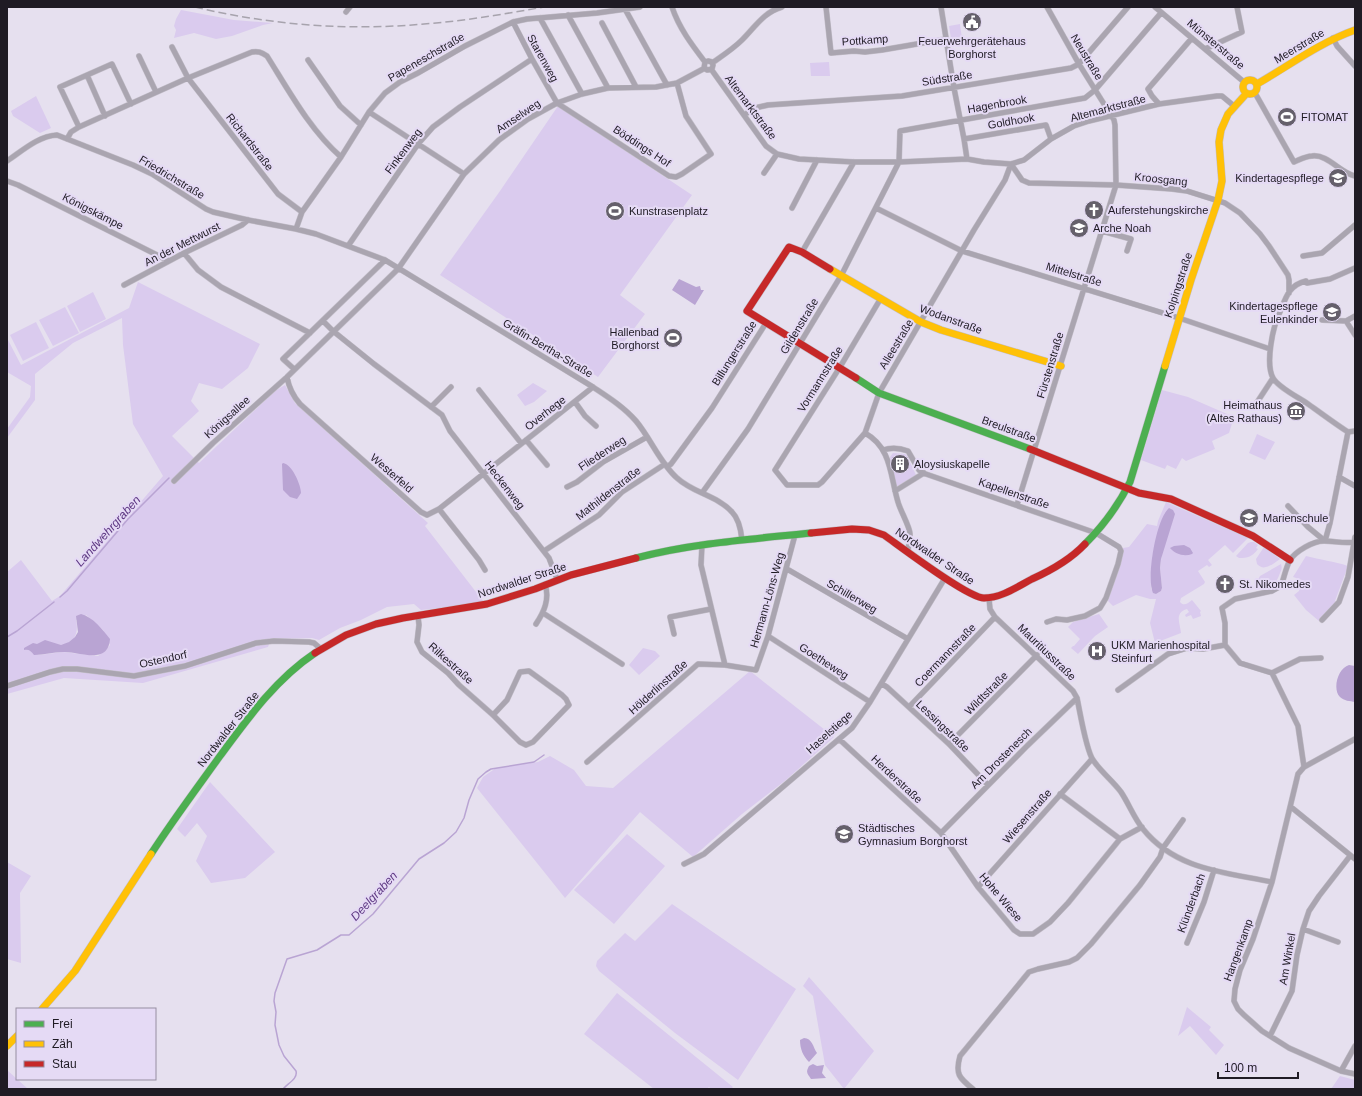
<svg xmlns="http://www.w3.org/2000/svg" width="1362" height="1096" viewBox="0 0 1362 1096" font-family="Arial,sans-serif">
	<rect width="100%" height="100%" fill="#e6e0ef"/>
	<!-- green -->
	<path fill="#dacbee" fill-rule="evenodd" d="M181 10 234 20 273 23 263 25 232 36 216 39 194 33 174 38 176 30 174 26 176 19Z
		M960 24 962 39 956 40V44L952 45 949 26Z
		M829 62 830 76H811L810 63Z
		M36 96 51 128 40 133 13 116 11 111Z
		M558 106 692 195 620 295 645 314 598 377 440 275 500 191Z
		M138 282 260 344 248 368 222 389 199 383 191 401 199 411 172 436 199 463 275 391 285 385 295 403 428 523 425 526 483 601 467 605 421 610 414 604 387 607 361 620 340 628 319 640 312 638 271 639 268 647 143 683 64 678 7 694V572L21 560 52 601 60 596 163 476 133 424 123 345 122 318 73 343 35 374V400L7 438V429L30 397 31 386 7 372V338L21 365 129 308ZM86 615 103 630 110 645 106 650 98 656 63 652 39 655 27 649 45 641C50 642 55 645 60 645 75 645 79 631 76 620Z
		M93 292 106 319 80 332 67 306Z
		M65 307 79 333 53 346 39 320Z
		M36 322 49 348 23 361 10 335Z
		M533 383 547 391 534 402 525 406 517 395Z
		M1162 390 1188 397 1234 417 1229 433 1212 441 1215 449 1186 461 1182 458 1176 469 1167 465 1165 469 1141 460Z
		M1257 434 1275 442 1265 460 1249 453Z
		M893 453 905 454 907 456 916 475 896 487 890 457Z
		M1166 502 1248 538 1233 553 1225 545 1208 560 1212 565 1209 567 1207 565 1198 571 1205 582 1204 584 1181 598 1180 602C1184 607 1188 603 1192 600L1201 611 1200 612 1201 616 1193 619 1191 615 1186 617 1185 615 1189 612 1187 609C1174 613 1180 623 1181 633L1155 643 1150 623 1156 599H1150L1136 595 1113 606 1108 601 1123 548 1129 547 1147 524 1157 526 1158 521ZM1160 526 1162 552 1160 568 1162 588 1161 591 1156 594 1151 589V585L1152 558Z
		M1251 542H1254L1258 545 1256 548 1258 549C1252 557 1248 558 1239 558L1236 556 1248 543Z
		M1264 547 1280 559C1273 564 1264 572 1257 564L1256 559Z
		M1306 556C1320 560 1334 561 1348 566L1335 601 1337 603 1319 621 1306 610 1294 595 1299 591 1300 587 1306 589 1309 584 1310 585 1308 582 1293 577Z
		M1281 564C1282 568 1282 569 1280 573 1275 587 1272 586 1258 589L1256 583 1260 576Z
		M1099 614 1108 627 1095 636 1078 654 1071 648 1073 646H1074L1080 639 1068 627 1073 622Z
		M643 648 655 651 660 656 639 675 629 665Z
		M750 671 834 737 786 780 742 814 693 857 640 812 565 898 477 788 483 777 496 768 538 762 550 756 574 770 586 786 613 788Z
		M210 782 275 852 245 878 211 883 196 861 207 836 197 823 185 837 177 829Z
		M627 834 665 866 614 924 574 890Z
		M7 862 31 876 20 893 21 963 7 959Z
		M672 904 796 989 738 1080 675 1033 599 971 596 966 597 961 625 933 635 941Z
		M809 977 874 1051 844 1089 825 1065 813 996 803 986Z
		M617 993 733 1087 731 1089H711L709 1087 707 1089H654L584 1034Z
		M1187 1007 1211 1027 1209 1030 1224 1045 1216 1055 1190 1026 1178 1036Z
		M7 1070 28 1089H7Z
		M1340 1076 1355 1080V1089H1331Z"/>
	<!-- water -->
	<path fill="#b9a4d3" d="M679 279 696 287 700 286 701 290H704L695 305 672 290Z
		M283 463C292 464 301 485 301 493L297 499 290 497 283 490 282 464Z
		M1169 508 1173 510 1175 514 1161 559 1160 568 1162 588 1161 591 1156 594 1153 593C1146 578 1156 519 1169 508Z
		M1184 545 1190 548 1193 553 1192 554C1184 557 1175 554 1170 548L1174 546Z
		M81 614C93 617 103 630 110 639 108 666 79 651 63 652 53 652 44 655 34 655 31 651 29 649 24 650V648L33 643 37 644 45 640 61 645 69 642 75 637 78 632 76 616Z
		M1349 665 1355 666V702C1350 701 1344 701 1340 697 1332 689 1338 668 1349 665Z
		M804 1038C812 1038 813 1047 817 1053L809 1062C803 1056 800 1049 800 1040Z
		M813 1064 817 1066 824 1065 822 1073 826 1078 811 1079C808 1074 805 1073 809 1066Z"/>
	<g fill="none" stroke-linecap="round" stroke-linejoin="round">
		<!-- stream -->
		<path stroke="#b9a4d3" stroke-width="1.5" d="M60 597 67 591 128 519 169 478
			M7 637 17 631 54 602
			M283 1089C288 1083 298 1079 296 1071L284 1056 279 1045 275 1025 276 1012 274 1001 275 993 287 959 317 950 341 935H349L373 914 419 859 444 843 456 832 464 818 469 800 478 779 486 772 491 769 534 762 544 755"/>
		<!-- street casing -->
		<g stroke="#c3bec9" stroke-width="6">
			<path id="street" d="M672 7C679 28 692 45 705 62L704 68 707 70 712 69 713 65 712 62 708 61 705 62
				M826 7 831 53 854 51 865 52 882 50 946 39
				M941 7 954 88 964 139 967 159
				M1155 7 1244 82
				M625 9 667 85
				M346 12 350 7
				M568 15 608 88
				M540 18 582 94
				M513 22 532 59 557 103 669 176 676 177 682 174 711 154 686 116 677 83
				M602 23 636 87
				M1333 38 1337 46 1355 66
				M1205 49 1242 32 1237 7
				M139 56 156 92
				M308 60 340 106 361 125
				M712 63C722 56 733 49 742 40 755 27 764 12 782 7
				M711 69 766 146 777 154 799 159 854 162H899L967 159 984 162 1011 164 1024 160 1051 139 1074 126 1089 121 1159 104 1217 96H1222L1234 106
				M87 75 105 116
				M1255 93 1294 162C1299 160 1306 156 1312 156 1328 154 1340 173 1355 176
				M1159 104 1152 96 1148 89 1192 38
				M369 112 464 174
				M744 115 755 108 768 105 902 96 1071 68 1079 64 1128 7
				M79 127 60 87 112 64 131 104
				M67 139 71 132 79 127 188 78 172 47
				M964 139 1046 125 1051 139
				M7 161C22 151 38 136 57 135L133 165 152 174 206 209 213 212 248 220 296 229 316 234 385 260 593 387C608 397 624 407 636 421 651 439 660 463 677 478 693 493 718 496 732 512 739 519 741 530 742 540
				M1011 164 1022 180 1029 183 1116 185 1172 189 1187 191 1225 203 1240 213 1260 234 1269 246 1288 275 1289 280V293
				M764 173 777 154
				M7 181 18 185 169 261
				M792 208 817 160
				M876 208 962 251 1179 318 1270 349
				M302 212 278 194 188 78 252 52C258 51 261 52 267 56 289 91 310 130 341 157
				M296 229 302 212 341 157 369 112 385 93 400 82 418 73 465 46 513 22 527 19 597 13 640 7
				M1102 231 1131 239 1127 251
				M348 246 418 144 433 127 460 107 532 59
				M802 252 854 162
				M184 253 198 270 221 287 310 333
				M1303 256 1322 253 1355 225
				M1306 281C1289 285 1286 297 1280 312 1273 326 1265 363 1273 378 1279 388 1298 397 1308 404 1321 413 1334 423 1348 432
				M1307 283 1330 279 1355 268
				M124 285 184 253 242 225 248 220
				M881 298 840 367 775 470 787 485H818L822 482 865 433 879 393 974 230 1005 180 1011 164
				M1322 320 1346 321 1355 316
				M323 321 333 331 374 364 442 415 450 431 549 558 557 579
				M1346 321 1355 335
				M294 369 283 359 385 260
				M287 377C289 388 293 396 300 404L421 512 427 515 439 509 593 387
				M479 390 521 443
				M575 402 585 416 596 426
				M431 407 451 387
				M1254 407 1273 378
				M1348 432 1355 431
				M865 433C892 448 890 476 898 502 900 510 910 527 910 534 910 540 908 546 908 552
				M526 440 547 465
				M883 450C892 447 900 448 908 451L919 470 923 473 1096 533 1119 547 1121 551 1118 564 1106 598 1100 608 1085 616 1067 620 1056 619 1047 622
				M667 467 671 464 712 408 766 323
				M1339 477 1355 486
				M174 481 213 443 287 377 398 269 464 174 499 140 528 119 557 103 582 94 608 88 656 87 677 83 705 68
				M567 487 577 482 603 462 647 437
				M895 491 924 473
				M702 493 748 429 842 274 899 162 900 131 1085 98 1095 90 1161 13
				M1017 505 1116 185 1115 125 1114 120 1079 64 1047 7
				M1288 506 1308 527 1325 541
				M439 509 479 560 485 570
				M1325 541 1330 523 1348 432
				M702 545 701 565 725 665
				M544 551 599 515 622 492 665 464
				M787 569 908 639
				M989 598 990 609 995 617 1073 691 1077 698C1080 712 1086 750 1093 760 1101 772 1113 781 1121 792 1129 804 1134 818 1143 829 1176 870 1224 872 1272 882
				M543 613 622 664
				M418 616 419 625 417 642 422 652 448 673 459 685 493 715 520 742 526 745 533 742 569 705 566 699 562 695 529 671 520 672 507 700 493 715
				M1322 620 1339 602 1348 577 1355 537
				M536 624C544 612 550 599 545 584
				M674 634 670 617 711 609
				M768 636 870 702
				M1225 645V623L1222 608 1235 599 1272 591 1281 586C1284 578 1286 567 1290 560 1296 551 1313 541 1324 541 1335 541 1344 544 1355 542
				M1225 645 1240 663 1272 673 1298 726 1304 767
				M1272 673 1300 659 1321 658
				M882 684 887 687 949 744 988 785
				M7 686 50 672 63 669H77L134 676 185 666 256 643 274 641 309 642 314 643 321 649
				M1118 690 1168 654 1187 648 1203 649 1225 645
				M909 707 995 617
				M839 739 941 833 978 887 1014 930 1020 934H1033L1050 922 1068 903 1120 839 1142 827
				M1355 739 1304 767 1298 774 1272 882 1253 939 1240 970 1235 989 1234 1001 1238 1009 1244 1015 1262 1031 1289 1048 1341 1071 1355 1074
				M949 744 1037 655
				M587 762 698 664 725 665 756 670 768 636 795 535
				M1060 794 1120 839
				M1291 807 1355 859
				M941 833 1027 746 1077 698
				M684 864 704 854 852 728 870 702 945 578
				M978 887 1092 759
				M1303 929 1338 942
				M1187 943 1204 902 1214 870
				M1270 1036 1292 991 1297 955 1303 929 1309 911 1319 896 1350 856
				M1341 1071 1355 1046
				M973 1089C959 1078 955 1074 960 1056L1029 972 1038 969 1069 962 1077 958 1091 944 1140 885 1160 857 1163 848 1183 820"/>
		</g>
		<!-- fast casing -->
		<g stroke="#c3bec9" stroke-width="8">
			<path id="fast" d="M856 378 879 393 1030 449
				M1085 544C1103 526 1119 504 1130 482L1165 366
				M636 558C693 543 753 539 811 533
				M151 854C173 820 197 788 220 756 248 718 276 679 315 653"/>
		</g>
		<!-- slow casing -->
		<g stroke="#c3bec9" stroke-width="8">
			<path id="slow" d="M1243 87a7 7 0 1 1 14 0a7 7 0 1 1-14 0Z
				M1257 84C1290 65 1319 43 1355 30
				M830 269 921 322 941 330 1061 366
				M1165 366 1191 280 1218 200 1222 181 1219 142 1221 130 1228 114 1246 94
				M42 1009 75 971 151 854
				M7 1046 17 1036"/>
		</g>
		<!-- jam casing -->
		<g stroke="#c3bec9" stroke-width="8">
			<path id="jam" d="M830 269 802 252 789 247 747 311 856 378
				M1030 449 1139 493 1171 499 1253 536 1290 560
				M811 533 852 529 869 530 884 535C901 547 968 598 984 598 1001 598 1017 587 1032 579 1052 570 1070 560 1085 544
				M315 653 346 635 376 624 403 618 487 604 535 589 571 575 636 558"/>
		</g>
		<!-- street -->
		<use href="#street" stroke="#aaa5b0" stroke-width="5"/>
		<!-- fast -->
		<use href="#fast" stroke="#4caf50" stroke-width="7"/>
		<!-- slow -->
		<use href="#slow" stroke="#ffc107" stroke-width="7"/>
		<!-- jam -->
		<use href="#jam" stroke="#c62828" stroke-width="7"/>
		<!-- rail -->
		<path stroke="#a7a3ad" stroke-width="1.5" stroke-dasharray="8 4" stroke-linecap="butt" d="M195 7C270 25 348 31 424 24 465 21 504 14 544 7"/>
	</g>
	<!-- icons -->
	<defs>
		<g id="civic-disc" transform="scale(1)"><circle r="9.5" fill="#65606b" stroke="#e5daf5"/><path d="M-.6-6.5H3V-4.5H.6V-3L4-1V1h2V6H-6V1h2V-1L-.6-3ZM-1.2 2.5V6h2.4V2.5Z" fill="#fff"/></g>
		<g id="stadium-disc" transform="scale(1)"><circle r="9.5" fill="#65606b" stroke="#e5daf5"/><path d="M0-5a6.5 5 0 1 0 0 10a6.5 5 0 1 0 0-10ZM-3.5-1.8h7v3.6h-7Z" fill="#fff"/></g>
		<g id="school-disc" transform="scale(1)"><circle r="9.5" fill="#65606b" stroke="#e5daf5"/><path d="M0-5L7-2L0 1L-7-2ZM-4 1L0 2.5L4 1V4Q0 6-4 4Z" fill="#fff"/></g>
		<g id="church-disc" transform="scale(1)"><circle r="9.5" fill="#65606b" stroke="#e5daf5"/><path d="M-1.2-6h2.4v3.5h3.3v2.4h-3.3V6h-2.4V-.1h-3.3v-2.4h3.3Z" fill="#fff"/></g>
		<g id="museum-disc" transform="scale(1)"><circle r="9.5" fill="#65606b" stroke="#e5daf5"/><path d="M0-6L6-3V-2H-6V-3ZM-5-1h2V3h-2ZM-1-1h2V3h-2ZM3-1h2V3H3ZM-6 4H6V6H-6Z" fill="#fff"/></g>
		<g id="building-disc" transform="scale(1)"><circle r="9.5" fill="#65606b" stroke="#e5daf5"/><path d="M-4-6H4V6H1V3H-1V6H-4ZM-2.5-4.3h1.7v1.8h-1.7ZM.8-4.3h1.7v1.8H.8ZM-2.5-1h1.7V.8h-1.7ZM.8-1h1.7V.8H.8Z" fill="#fff"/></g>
		<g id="hospital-disc" transform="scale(1)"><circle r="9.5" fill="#65606b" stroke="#e5daf5"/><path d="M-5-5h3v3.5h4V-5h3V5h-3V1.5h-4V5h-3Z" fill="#fff"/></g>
	</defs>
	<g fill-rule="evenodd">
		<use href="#civic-disc" x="972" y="22"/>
		<use href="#stadium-disc" x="1287" y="117"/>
		<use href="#school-disc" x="1338" y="178"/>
		<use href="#church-disc" x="1094" y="210"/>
		<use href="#stadium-disc" x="615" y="211"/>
		<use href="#school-disc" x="1079" y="228"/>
		<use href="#school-disc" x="1332" y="312"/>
		<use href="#stadium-disc" x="673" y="338"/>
		<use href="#museum-disc" x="1296" y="411"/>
		<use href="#building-disc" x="900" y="464"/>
		<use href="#school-disc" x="1249" y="518"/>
		<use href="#church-disc" x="1225" y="584"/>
		<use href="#hospital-disc" x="1097" y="651"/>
		<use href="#school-disc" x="844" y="834"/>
	</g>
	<g text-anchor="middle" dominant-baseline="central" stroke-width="4" stroke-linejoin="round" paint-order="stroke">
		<!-- street labels -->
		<g font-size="11" fill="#1f1b24" stroke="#e5daf5">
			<text transform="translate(865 40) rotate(-4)">Pottkamp</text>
			<text transform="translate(1216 44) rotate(40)">Münsterstraße</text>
			<text transform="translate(1299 46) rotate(-31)">Meerstraße</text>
			<text transform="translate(426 57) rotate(-30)">Papeneschstraße</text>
			<text transform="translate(1087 57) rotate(59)">Neustraße</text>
			<text transform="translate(543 58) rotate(61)">Starenweg</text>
			<text transform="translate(947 78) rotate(-9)">Südstraße</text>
			<text transform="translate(997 104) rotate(-10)">Hagenbrook</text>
			<text transform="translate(751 107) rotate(53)">Altemarktstraße</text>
			<text transform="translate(1108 108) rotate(-15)">Altemarktstraße</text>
			<text transform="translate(518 116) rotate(-34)">Amselweg</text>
			<text transform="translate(1011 121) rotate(-10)">Goldhook</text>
			<text transform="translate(250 142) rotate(52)">Richardstraße</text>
			<text transform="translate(642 146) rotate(33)">Böddings Hof</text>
			<text transform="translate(403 151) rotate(-53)">Finkenweg</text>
			<text transform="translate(172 177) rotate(31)">Friedrichstraße</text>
			<text transform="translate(1161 179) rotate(6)">Kroosgang</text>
			<text transform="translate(93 211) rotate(27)">Königskämpe</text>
			<text transform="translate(182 244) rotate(-27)">An der Mettwurst</text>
			<text transform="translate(1074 274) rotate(17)">Mittelstraße</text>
			<text transform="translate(1178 285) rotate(-72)">Kolpingstraße</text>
			<text transform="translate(951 319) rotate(20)">Wodanstraße</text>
			<text transform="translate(799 326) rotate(-59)">Gildenstraße</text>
			<text transform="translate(896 344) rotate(-59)">Alleestraße</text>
			<text transform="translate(548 348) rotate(31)">Gräfin-Bertha-Straße</text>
			<text transform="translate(734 353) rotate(-58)">Billungerstraße</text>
			<text transform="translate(1050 365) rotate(-73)">Fürstenstraße</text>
			<text transform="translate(820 379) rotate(-58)">Vormannstraße</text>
			<text transform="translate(545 413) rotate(-38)">Overhege</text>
			<text transform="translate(227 417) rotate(-42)">Königsallee</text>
			<text transform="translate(1009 429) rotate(20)">Breulstraße</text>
			<text transform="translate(602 453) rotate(-33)">Fliederweg</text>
			<text transform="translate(392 473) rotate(41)">Westerfeld</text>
			<text transform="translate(505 485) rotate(52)">Heckenweg</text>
			<text transform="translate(608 493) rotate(-38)">Mathildenstraße</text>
			<text transform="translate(1014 493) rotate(19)">Kapellenstraße</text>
			<text transform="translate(935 556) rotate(34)">Nordwalder Straße</text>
			<text transform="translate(522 580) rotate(-18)">Nordwalder Straße</text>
			<text transform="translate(852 596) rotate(30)">Schillerweg</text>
			<text transform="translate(767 600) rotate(-74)">Hermann-Löns-Weg</text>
			<text transform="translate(1047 652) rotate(44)">Mauritiusstraße</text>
			<text transform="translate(945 655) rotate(-46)">Coermannstraße</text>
			<text transform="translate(163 659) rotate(-12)">Ostendorf</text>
			<text transform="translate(824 661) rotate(33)">Goetheweg</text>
			<text transform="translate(451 663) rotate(42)">Rilkestraße</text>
			<text transform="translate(658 687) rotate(-42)">Hölderlinstraße</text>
			<text transform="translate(986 693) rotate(-45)">Wildtstraße</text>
			<text transform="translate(943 726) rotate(44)">Lessingstraße</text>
			<text transform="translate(228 729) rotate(-52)">Nordwalder Straße</text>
			<text transform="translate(829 732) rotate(-42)">Haselstiege</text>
			<text transform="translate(1001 758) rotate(-45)">Am Drostenesch</text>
			<text transform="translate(897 779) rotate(43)">Herderstraße</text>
			<text transform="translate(1027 816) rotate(-49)">Wiesenstraße</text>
			<text transform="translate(1001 897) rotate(50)">Hohe Wiese</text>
			<text transform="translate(1191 903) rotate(-70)">Klünderbach</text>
			<text transform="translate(1238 950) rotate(-70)">Hangenkamp</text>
			<text transform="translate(1287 959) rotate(-80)">Am Winkel</text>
		</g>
		<!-- poi labels -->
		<g font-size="11" fill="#1f1b24" stroke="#e5daf5" text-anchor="start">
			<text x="972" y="41" text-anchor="middle">Feuerwehrgerätehaus<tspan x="972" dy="13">Borghorst</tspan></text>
			<text x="1301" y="117">FITOMAT</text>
			<text x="1324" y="178" text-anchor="end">Kindertagespflege</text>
			<text x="1108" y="210">Auferstehungskirche</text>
			<text x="629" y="211">Kunstrasenplatz</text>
			<text x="1093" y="228">Arche Noah</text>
			<text x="1318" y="306" text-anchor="end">Kindertagespflege<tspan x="1318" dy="13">Eulenkinder</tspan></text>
			<text x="659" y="332" text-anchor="end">Hallenbad<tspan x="659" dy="13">Borghorst</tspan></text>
			<text x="1282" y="405" text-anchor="end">Heimathaus<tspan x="1282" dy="13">(Altes Rathaus)</tspan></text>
			<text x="914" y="464">Aloysiuskapelle</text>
			<text x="1263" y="518">Marienschule</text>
			<text x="1239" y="584">St. Nikomedes</text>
			<text x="1111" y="645">UKM Marienhospital<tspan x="1111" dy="13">Steinfurt</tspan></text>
			<text x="858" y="828">Städtisches<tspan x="858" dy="13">Gymnasium Borghorst</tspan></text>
		</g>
		<!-- water labels -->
		<g font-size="12" font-style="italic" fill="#5e3883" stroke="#e5daf5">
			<text transform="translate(108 531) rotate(-48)">Landwehrgraben</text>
			<text transform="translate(374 896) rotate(-47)">Deelgraben</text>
		</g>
	</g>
	<!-- border -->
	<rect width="1362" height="1096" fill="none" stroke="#1f1b24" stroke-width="16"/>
	<!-- legend -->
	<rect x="16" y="1008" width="140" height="72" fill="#e5daf5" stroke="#968ea1"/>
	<rect x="24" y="1021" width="20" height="6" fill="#4caf50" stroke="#968ea1"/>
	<text x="52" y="1028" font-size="12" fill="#1f1b24">Frei</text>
	<rect x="24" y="1041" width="20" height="6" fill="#ffc107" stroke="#968ea1"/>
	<text x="52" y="1048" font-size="12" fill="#1f1b24">Zäh</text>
	<rect x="24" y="1061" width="20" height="6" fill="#c62828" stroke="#968ea1"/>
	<text x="52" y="1068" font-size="12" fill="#1f1b24">Stau</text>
	<!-- scale -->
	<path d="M1218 1072v6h80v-6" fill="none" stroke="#1f1b24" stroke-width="2"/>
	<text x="1224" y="1072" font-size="12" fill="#1f1b24" stroke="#e5daf5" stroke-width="3" paint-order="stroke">100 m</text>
</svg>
